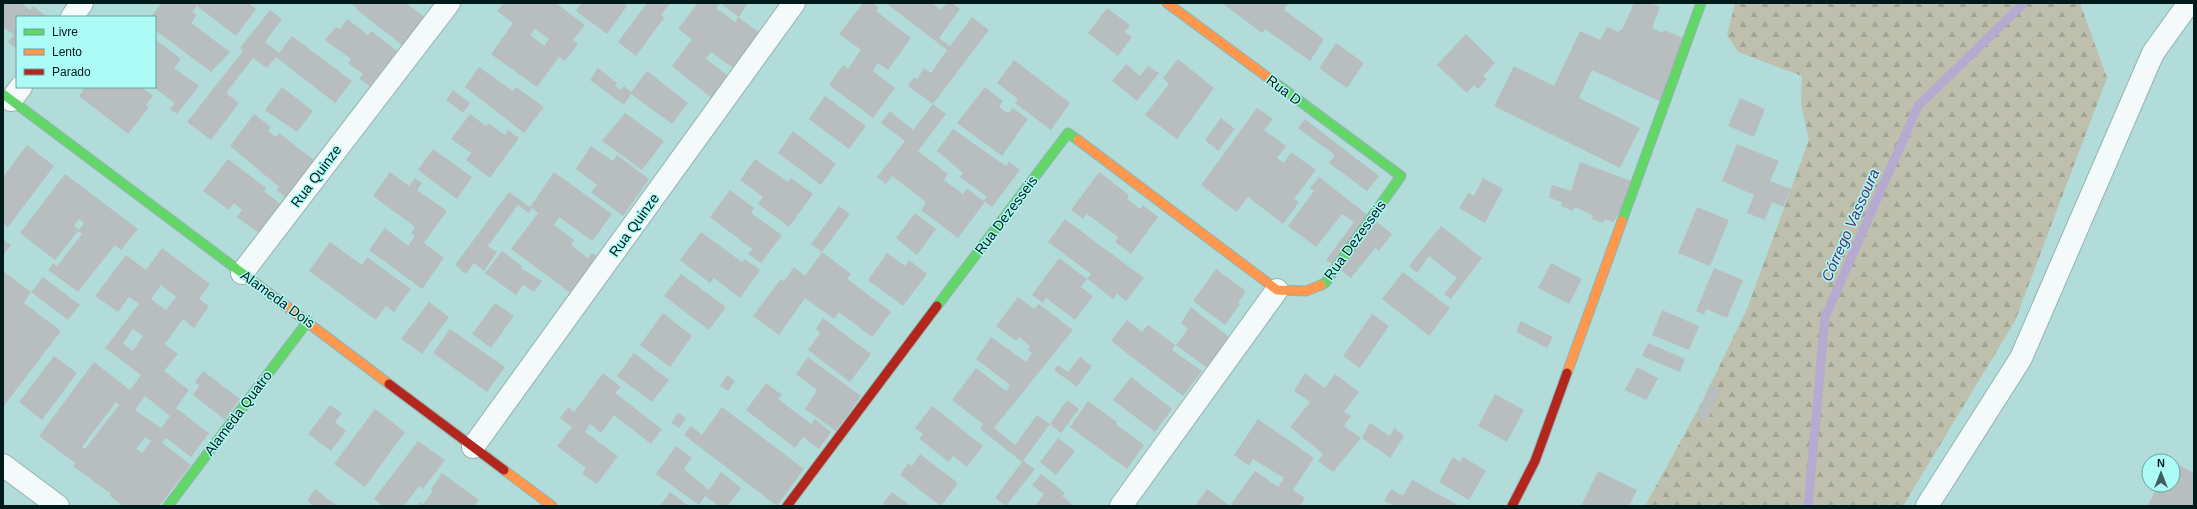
<svg xmlns="http://www.w3.org/2000/svg" width="2197" height="509" viewBox="0 0 2197 509" font-family="Arial,sans-serif">
	<defs>
		<pattern id="forest-firs" width="22" height="20" patternUnits="userSpaceOnUse"><rect width="22" height="20" fill="#bec0ad"/><path d="M5 1l3.5 6h-7zM16 11l3.5 6h-7z" fill="#a2a494"/></pattern>
	</defs>
	<rect width="100%" height="100%" fill="#b2dcda"/>
	<!-- forest -->
	<path fill="url(#forest-firs)" d="M1735 3H2080L2107 78 2015 321 1903 506H1645L1702 402 1747 309 1809 140 1801 104 1802 76 1738 52 1727 35Z"/>
	<g fill="none" stroke-linecap="round" stroke-linejoin="round">
		<!-- stream -->
		<path stroke="#b6aad0" stroke-width="9" d="M1808 506 1825 317 1918 106 2024 3"/>
	</g>
	<!-- building -->
	<path fill="#b8bebf" fill-rule="evenodd" d="M3 3H21L30 10 33 6 47 17H17V49L8 42 14 35 3 27Z
		M162 3H248L256 9 236 36 197 6 192 12 197 15 191 23 230 52 211 72 155 30V17H151Z
		M351 3H406L427 19 406 48 356 9 357 8Z
		M504 3H556L585 25 573 40 578 44 565 61 559 57 537 87 491 54 513 23 497 11ZM535 29 549 39 544 46 530 35Z
		M580 3H623L627 6 607 34 576 11 581 4Z
		M647 3H670L661 15 664 18 636 56 618 42Z
		M698 3H720L716 8 735 22 738 17 763 35 736 70 711 52 706 59 735 81 719 104 672 66 692 39 678 29Z
		M720 3H748L739 17Z
		M863 3H873L879 8 876 11 911 38 888 70 878 63 873 71 895 88 873 118 829 85 843 65 848 69 861 50 839 34Z
		M886 3H932L941 10 947 3H952L960 9 939 38 950 46 972 17 989 30 933 104 908 86 914 77 917 79 924 68 931 73 947 50Z
		M1222 3H1286L1288 4 1284 10 1324 39 1310 61 1265 29 1262 33Z
		M1634 3H1649L1660 7 1652 28 1663 33 1664 30 1693 42 1659 101 1592 70 1579 98 1640 128 1620 168 1494 106 1514 66 1554 86 1580 31 1600 40 1607 27 1619 32 1620 29 1622 30Z
		M1107 8 1130 25 1125 32 1132 37 1118 56 1088 33Z
		M270 10 282 19 265 42 279 53 292 36 352 81 335 103 276 57 267 68 253 58 226 93 239 103 211 140 187 122 243 51 240 48Z
		M347 19 368 35 371 31 397 51 370 86 359 79 363 74 348 63 351 59 325 40 336 27 340 29Z
		M1466 34 1495 63 1483 76 1487 79 1478 89 1474 85 1467 93 1437 65Z
		M155 39 181 59 174 68 199 86 177 114 170 109 175 103 153 87H155Z
		M1336 43 1364 63 1347 88 1319 68Z
		M1178 59 1214 88 1177 139 1145 115 1169 84 1163 78Z
		M1014 60 1070 103 1051 130 1015 103 1018 99 997 83Z
		M1126 64 1140 76 1148 66 1159 73 1137 101 1112 81Z
		M479 67 513 91 516 87 544 107 524 133 465 87Z
		M598 68 617 83 615 86 621 90 624 86 631 92 647 71 688 103 672 124 631 94 624 105 590 80Z
		M85 87H141L153 96 146 105 149 107 128 134 79 96Z
		M282 87 313 111 297 132 265 110Z
		M985 87 1003 101 999 107 1008 113 1013 108 1028 119 1002 156 957 123Z
		M453 90 470 103 463 113 446 100Z
		M825 96 866 126 849 149 809 119Z
		M1740 98 1765 109 1754 137 1728 126Z
		M933 104 946 114 918 151 948 174 944 180 963 194 967 188 983 201 987 197 960 177 963 173 937 151 953 129 1006 166 1009 162 1020 170 992 207 985 202 958 238 921 210 926 202 892 176 886 184 877 177 905 141 881 123 890 111 913 130Z
		M1257 108 1273 119 1264 130 1286 146 1277 158 1284 163 1291 152 1316 170 1294 199 1299 202 1283 224 1248 197 1237 212 1201 185Z
		M625 113 664 141 642 170 602 141Z
		M254 114 271 127 268 131 276 137 279 133 318 163 290 200 276 190 279 187 230 146Z
		M470 114 486 126 488 123 505 135 508 130 519 138 490 178 466 160 471 153 451 139Z
		M1221 118 1235 129 1218 151 1205 140Z
		M1305 119 1379 176 1367 191 1329 163 1335 155 1298 128Z
		M793 131 836 164 821 185 778 153Z
		M1737 144 1779 161 1770 181 1791 189 1783 207 1772 202 1765 220 1747 213 1754 195 1722 181Z
		M27 145 54 166 8 227 3 224V177Z
		M591 146 613 161 617 155 649 179 623 216 591 192 597 185 576 169Z
		M433 149 472 177 457 199 418 170Z
		M228 159 266 188 264 191 284 207 263 236 237 217 242 210 234 203 229 210 203 191Z
		M755 159 788 182 791 178 813 194 789 227 758 204 763 197 740 180Z
		M1580 162 1642 185 1613 222 1605 219 1603 223 1592 219 1593 215 1574 207 1573 211 1561 206 1562 202 1549 198 1552 185 1571 191Z
		M390 172 409 186 415 178 422 183 417 190 447 211 424 243 444 258 422 289 369 250 385 228 408 246 415 236 411 233 415 227 373 196Z
		M554 172 612 214 592 241 559 217 554 225 574 240 571 245 588 258 592 253 599 257 572 294 511 249 538 213 532 208 529 213 518 205 488 246 497 252 484 271 474 263 466 274 455 265 509 192 530 207Z
		M1099 172 1129 195 1127 199 1140 209 1143 205 1158 217 1131 254 1115 242 1118 237 1087 214 1083 219 1071 210Z
		M65 174 138 229 121 250 115 245 78 292 48 270 53 263 57 266 82 234 78 231 55 260 20 233ZM79 219 84 223 79 230 74 226Z
		M1319 177 1392 234 1379 251 1375 248 1351 278 1326 260 1354 222 1342 214 1316 247 1288 226 1314 191 1310 188Z
		M1483 178 1503 189 1485 223 1459 208 1468 193 1474 196Z
		M730 190 754 208 751 213 782 235 761 263 748 254 752 249 710 217Z
		M839 206 850 214 822 252 811 244Z
		M1697 207 1729 220 1710 266 1678 253Z
		M915 213 936 229 917 255 896 238Z
		M1065 219 1144 278 1126 301 1117 294 1113 299 1087 279 1091 274 1048 242Z
		M1441 226 1482 258 1451 299 1444 294 1457 278 1429 256 1417 273 1409 266Z
		M701 232 742 262 745 259 760 270 740 298 714 278 710 283 680 260Z
		M3 239 11 245 3 255Z
		M330 242 362 265 367 257 411 289 394 312 386 306 376 320 309 271Z
		M162 248 210 284 199 299 209 306 194 328 183 319 165 344 178 354 164 371 189 390 176 408 209 433 191 457 166 438 162 443 191 465 159 506H123L110 496 111 494 73 466 75 463 39 436 94 362 130 390 141 375 105 348 139 304 129 297 118 312 95 296 126 255 146 270ZM161 285 176 297 166 310 151 299ZM133 329 143 336 133 351 123 343ZM145 396 170 416 161 428 135 410ZM116 402 119 405 85 449 82 447ZM145 437 151 441 142 453 136 449Z
		M502 251 522 266 521 268 542 281 534 292 523 285 516 295 485 273Z
		M822 252 851 274 847 279 891 312 872 337 839 312 834 319 805 298 779 335 753 316 781 279 784 281 794 267 805 276Z
		M887 253 905 266 909 260 927 274 903 306 868 280Z
		M1059 258 1087 279 1081 287 1093 296 1075 320 1046 298 1043 303 1032 295Z
		M1551 263 1582 279 1569 304 1538 288Z
		M1714 268 1743 280 1727 318 1706 309 1704 315 1696 311Z
		M1216 269 1246 291 1238 303 1240 304 1225 325 1193 301Z
		M3 271 31 292 24 303 61 331 3 407Z
		M1403 272 1450 308 1429 336 1382 299Z
		M681 274 726 307 709 330 664 296Z
		M43 277 80 305 68 320 31 292Z
		M1018 297 1034 309 1039 304 1073 330 994 428 1015 445 1037 415 1050 424 1023 461 1035 469 1006 506 995 498 1022 462 980 429 983 424 952 400 976 368 1006 391 1010 385 976 359 991 337 1026 362 1032 353 1028 350 1030 346 1019 337 1016 341 996 326Z
		M429 302 449 317 422 354 401 339Z
		M495 303 514 316 491 348 472 334Z
		M1191 307 1229 337 1207 368 1176 345 1188 329 1181 323Z
		M1662 310 1699 326 1689 350 1652 335Z
		M663 313 692 336 670 367 640 345Z
		M1372 314 1389 326 1360 368 1343 356Z
		M823 318 871 354 850 382 808 350 820 333 816 329Z
		M1127 320 1142 332 1148 325 1175 345 1172 350 1202 371 1183 396 1111 341Z
		M1521 321 1553 337 1547 348 1516 332Z
		M450 329 505 367 487 392 433 353Z
		M1648 343 1685 359 1680 372 1642 356Z
		M634 353 669 380 652 402 617 376Z
		M54 356 77 373 42 420 19 402Z
		M808 357 861 396 836 431 805 409 817 390 796 374Z
		M1080 357 1092 366 1077 387 1054 370 1058 365 1068 372Z
		M1637 367 1658 378 1646 400 1625 390Z
		M203 371 240 399 225 420 193 395 199 386 195 382Z
		M603 373 621 387 615 393 662 429 651 444 614 415 601 433 590 424 585 432 618 456 597 484 582 474 586 468 557 446 572 427 560 418 568 407 574 412Z
		M1305 373 1325 388 1335 374 1359 392 1344 412 1351 416 1344 426 1361 438 1333 472 1318 461 1323 454 1290 427 1310 402 1294 391Z
		M727 375 735 381 728 391 720 386Z
		M1131 377 1172 409 1155 432 1113 400Z
		M766 383 782 395 778 399 811 424 815 419 831 432 819 449 803 437 795 448 746 410Z
		M1710 384 1721 389 1707 422 1696 417Z
		M1495 394 1524 410 1507 442 1478 426Z
		M1067 400 1079 409 1061 433 1050 424Z
		M1088 401 1117 422 1116 424 1144 445 1127 469 1070 427Z
		M330 405 342 413 335 422 346 431 331 451 308 434Z
		M932 406 983 446 967 467 953 456 949 462 919 439 923 434 915 428Z
		M722 407 804 469 777 506 684 435 691 426 702 435Z
		M375 409 405 432 365 487 334 464Z
		M678 413 686 418 679 428 671 423Z
		M1258 419 1314 458 1293 490 1305 498 1301 504 1303 506H1234L1231 504 1255 471 1278 487 1284 478 1253 459 1249 466 1234 455Z
		M1370 423 1390 436 1394 428 1404 436 1390 458 1362 438Z
		M1058 438 1075 451 1056 475 1040 462Z
		M418 441 445 460 423 489 419 486 404 506H383L374 499Z
		M676 446 692 458 684 469 709 490 721 472 741 488 728 506H719L705 496 699 505 656 474Z
		M920 454 958 483 941 506 900 475 908 463 912 466Z
		M1453 457 1460 462 1463 457 1486 471 1469 500 1439 482Z
		M2173 462 2194 473V506L2148 505 2158 485H2173Z
		M1598 471 1637 490 1629 506H1581Z
		M442 473 479 500 474 506H417L420 502 423 504 433 491 431 489Z
		M1041 474 1065 493 1062 496 1074 506H1035L1044 494 1032 485Z
		M1412 480 1460 506H1394L1384 501 1391 489 1403 496Z
		M315 489 336 505 335 506H314L307 501Z
		M1207 489 1230 506H1195Z
		M670 492 689 506H660Z
		M892 492 911 506H887L883 503Z"/>
	<g fill="none" stroke-linecap="round" stroke-linejoin="round">
		<!-- street casing -->
		<g stroke="#92b3b2" stroke-width="24">
			<path id="street" d="M72 17 82 3
				M11 100 21 87
				M242 273 449 3
				M473 447 794 3
				M3 465 58 506
				M1121 506 1277 290
				M1927 506 2021 358 2153 53 2189 3"/>
		</g>
		<!-- fast casing -->
		<g stroke="#92b3b2" stroke-width="11">
			<path id="fast" d="M1274 82 1401 176 1325 283 1321 285
				M3 94 258 285
				M1622 221 1701 3
				M937 306 1068 133 1078 140
				M168 506 308 321"/>
		</g>
		<!-- slow casing -->
		<g stroke="#92b3b2" stroke-width="11">
			<path id="slow" d="M1167 3 1274 82
				M1078 140 1277 290 1306 291 1321 285
				M258 285 389 384
				M1567 373 1622 221
				M504 470 552 506"/>
		</g>
		<!-- jam casing -->
		<g stroke="#92b3b2" stroke-width="11">
			<path id="jam" d="M389 384 504 470
				M787 506 937 306
				M1512 506 1535 461 1567 373"/>
		</g>
		<!-- street -->
		<use href="#street" stroke="#f3faf9" stroke-width="22"/>
		<!-- fast -->
		<use href="#fast" stroke="#63d668" stroke-width="9"/>
		<!-- slow -->
		<use href="#slow" stroke="#ff974d" stroke-width="9"/>
		<!-- jam -->
		<use href="#jam" stroke="#b3261e" stroke-width="9"/>
	</g>
	<g text-anchor="middle" dominant-baseline="central" stroke-width="3" stroke-linejoin="round" paint-order="stroke">
		<!-- street labels -->
		<g font-size="14" fill="#001b1a" stroke="#adfbf7">
			<text transform="translate(1284 90) rotate(37)">Rua D</text>
			<text transform="translate(316 176) rotate(-53)">Rua Quinze</text>
			<text transform="translate(1006 215) rotate(-53)">Rua Dezesseis</text>
			<text transform="translate(634 225) rotate(-54)">Rua Quinze</text>
			<text transform="translate(1355 240) rotate(-54)">Rua Dezesseis</text>
			<text transform="translate(278 299) rotate(36)">Alameda Dois</text>
			<text transform="translate(238 413) rotate(-53)">Alameda Quatro</text>
		</g>
		<!-- water labels -->
		<g font-size="15" font-style="italic" fill="#562b6e" stroke="#adfbf7">
			<text transform="translate(1850 225) rotate(-66)">Córrego Vassoura</text>
		</g>
	</g>
	<!-- border -->
	<rect width="2197" height="509" fill="none" stroke="#001b1a" stroke-width="8"/>
	<!-- legend -->
	<rect x="16" y="16" width="140" height="72" fill="#adfbf7" stroke="#68a19f"/>
	<rect x="24" y="29" width="20" height="6" fill="#63d668" stroke="#68a19f"/>
	<text x="52" y="36" font-size="12" fill="#001b1a">Livre</text>
	<rect x="24" y="49" width="20" height="6" fill="#ff974d" stroke="#68a19f"/>
	<text x="52" y="56" font-size="12" fill="#001b1a">Lento</text>
	<rect x="24" y="69" width="20" height="6" fill="#b3261e" stroke="#68a19f"/>
	<text x="52" y="76" font-size="12" fill="#001b1a">Parado</text>
	<!-- north arrow -->
	<g transform="translate(2161 473)"><circle r="19" fill="#adfbf7" stroke="#68a19f"/>
	<path d="M0-3L7 15L0 10L-7 15Z" fill="#3e5f5d"/>
	<text y="-6" font-size="11" font-weight="bold" text-anchor="middle" fill="#001b1a">N</text>
	</g>
</svg>
